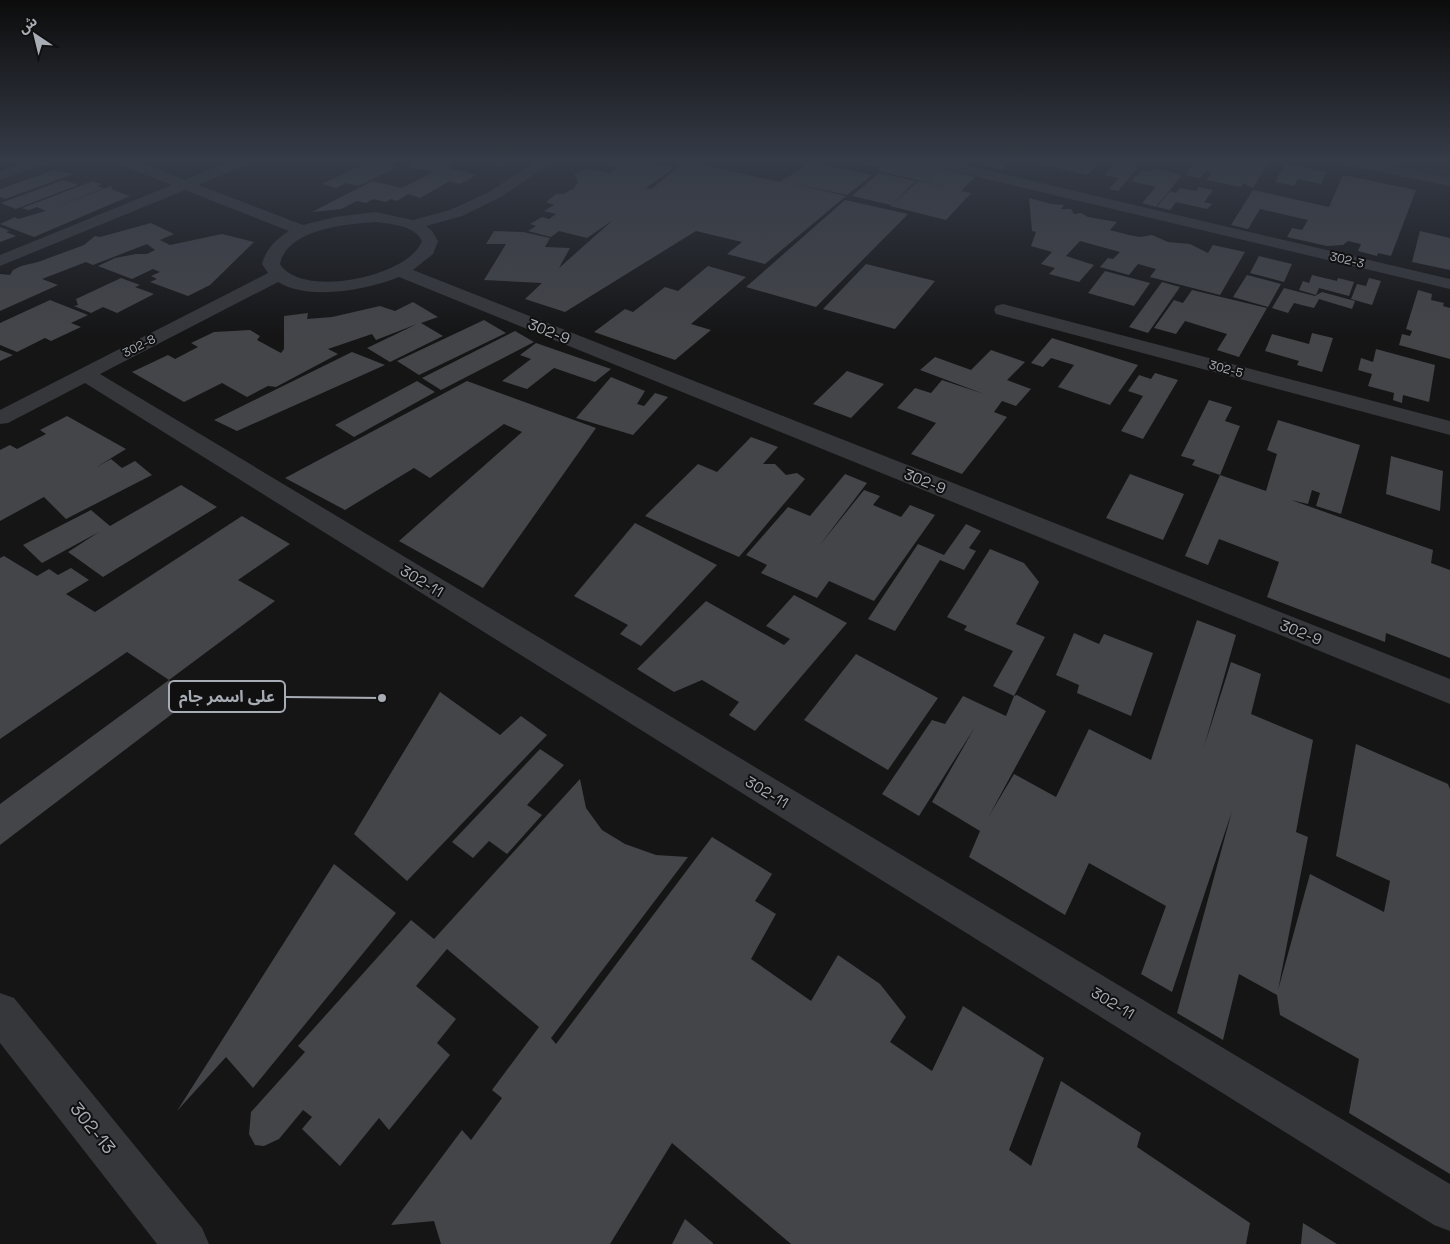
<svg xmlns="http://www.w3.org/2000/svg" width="1450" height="1244" viewBox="0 0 1450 1244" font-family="'Space Grotesk','Noto Sans Arabic',sans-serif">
	<rect width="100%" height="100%" fill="#151516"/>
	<!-- green -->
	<path fill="#212922" d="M1366 160H1450V178Z"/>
	<!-- building -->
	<path fill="#444549" d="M373 160 395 162 388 165 398 167 358 186 346 183 336 188 322 184Z
		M418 160H459L446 167 476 175 460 184 450 181 420 198 408 194 397 201 391 199 386 202 373 199 366 203 357 201 341 209 312 212 372 181 402 188 433 172 407 166Z
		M483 160H513L502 166Z
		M610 160H637L674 168 646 188 652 189 684 161 780 182 811 162 872 175 847 195 791 183 846 196 765 264 727 254 742 242 696 231 565 312 525 299 542 283 484 280 506 244H486L494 231 523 232 550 238 545 247 570 248 559 268 613 220 587 238 559 231 551 237 528 231 536 226 530 224 542 217 549 219 556 214 544 211 554 205 546 202 556 194H563L573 189 578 182 577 179 574 175 587 168 610 173 618 167 604 164Z
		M853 160H903L975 177 961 191 971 193 946 220 890 206 918 181 954 189 879 171 877 167Z
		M967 160H1004L1005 170 967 161Z
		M1042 160H1096L1101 162 1087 175 1039 163Z
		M1117 160 1134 163 1133 165 1139 166 1118 191 1109 189 1119 178 1104 175Z
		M1196 160H1254L1268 163 1253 188 1243 183 1241 187 1207 180 1212 172 1206 171 1200 178 1185 175Z
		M1285 163 1326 172 1321 184 1298 179 1294 186 1275 182Z
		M1153 168 1182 175 1156 207 1142 203 1156 187 1131 181 1142 170 1150 172Z
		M54 170 74 174 5 199 0 197V189Z
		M879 173 916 181 891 205 852 196Z
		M1343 175 1416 190 1391 256 1378 253 1377 256 1358 251 1361 244 1348 241 1343 245 1327 246 1287 237 1292 228 1302 230 1308 220 1260 209 1248 229 1231 225 1253 190 1329 207Z
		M63 180 78 185 16 209 1 203Z
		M93 181 101 184 97 186 104 188 48 210 111 186 113 190 130 196 34 237 0 224 15 217 18 219 46 211 37 207 29 210 22 208Z
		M1199 187 1213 190 1204 202 1212 204 1207 209 1176 202 1170 210 1157 207 1170 191 1176 193 1180 188 1196 191Z
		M1029 198 1052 204 1064 205 1061 209H1071L1074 214 1081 213 1088 217 1117 222 1110 230 1129 235 1140 237 1152 235 1168 242 1190 244 1208 253 1213 245 1245 252 1220 295 1150 277 1156 269 1138 264 1129 275 1100 267 1108 258 1113 259 1120 252 1080 241 1066 256 1094 265 1079 282 1049 274 1055 268 1041 264 1052 252 1031 246 1036 232 1032 231Z
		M845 200 908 214 816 307 746 287Z
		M151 223 174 234 160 240 170 245 222 234 254 242 210 285 188 296 150 282 157 279 151 276 160 272 153 269 132 279 98 266 115 258 136 254H147L155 250 147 244 93 265 86 262 42 279 58 285 0 311V274L10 275 13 270 21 266 38 262 84 245 95 236 100 237Z
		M0 227 10 231 6 232 16 236 0 242Z
		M1420 231 1450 238V270L1412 262Z
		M1259 256 1292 264 1284 282 1250 273Z
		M866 264 935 281 895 329 823 309Z
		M708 266 746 277 691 324 711 330 675 360 594 332 625 309 633 312 665 287 678 291Z
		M1105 271 1150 283 1134 306 1088 293Z
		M1247 275 1281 284 1268 307 1233 297Z
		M1312 275 1337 281 1338 278 1354 282 1349 296 1319 288 1316 295 1299 290 1303 281 1309 283Z
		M121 278 140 285 135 287 154 294 117 313 103 307 91 313 74 306 78 305 76 299Z
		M1369 278 1381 281 1372 305 1351 299 1357 284 1366 286Z
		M1162 282 1180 287 1148 333 1129 327Z
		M1284 288 1315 296 1322 292 1355 301 1352 309 1319 299 1314 308 1294 303 1288 313 1272 308Z
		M1192 290 1267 308 1239 357 1217 350 1227 334 1185 321 1176 334 1154 328 1174 300 1183 303Z
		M1418 290 1432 294 1431 300 1444 303 1443 306 1450 308V359L1399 345 1402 334 1410 336 1412 331 1406 329Z
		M50 300 88 315 71 323 81 327 51 341 45 338 17 352 0 345V323Z
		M413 302 438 317 421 323 443 336 390 362 367 348 417 324 376 340 372 334 328 349 338 354 276 387 268 386 247 397 222 383 184 402 132 372 168 355 175 359 198 347 191 343 214 332 250 330 260 336 257 340 281 353 284 349V316L308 313 307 319 332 317 380 306 395 311Z
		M484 320 506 333 419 375 397 361Z
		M515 331 534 342 441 390 422 378Z
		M1312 333 1333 338 1322 372 1297 365 1299 361 1265 351 1272 334 1309 344Z
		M1052 338 1138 365 1110 405 1058 387 1074 365 1051 358 1043 367 1031 363Z
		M536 343 611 369 595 382 554 368 527 389 502 381 531 359 520 355Z
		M1376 349 1435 365 1429 402 1403 395 1402 403 1393 400 1394 393 1368 386 1372 374 1358 370 1361 358 1373 362Z
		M0 350 13 355 0 361Z
		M991 350 1025 362 1007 380 1031 389 1016 406 1002 401 994 412 1007 417 962 474 911 454 936 423 897 408 915 388 931 393 942 380 984 394 920 370 935 357 971 370Z
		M352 352 385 365 237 431 214 420Z
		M847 371 884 384 851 418 813 404Z
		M1155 373 1178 380 1143 439 1121 431 1143 396 1128 391 1139 375 1151 379Z
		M611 377 645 391 637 404 644 406 655 393 668 397 633 435 576 418Z
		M417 381 435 392 354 437 335 425Z
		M467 381 596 428 483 588 399 541 522 432 504 424 430 478 414 468 345 510 285 478Z
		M1209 400 1232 407 1225 421 1240 426 1220 475 1266 491 1277 454 1267 450 1278 420 1360 445 1341 514 1316 506 1320 493 1312 490 1308 504 1291 500 1433 550 1431 563 1450 570V658L1386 633 1385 642 1267 597 1279 562 1219 539 1208 565 1185 556 1220 475 1192 465 1195 460 1181 456Z
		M67 416 126 449 95 468 111 459 122 468 135 461 152 475 66 519 44 497 0 521V450L10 445 17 449 46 434 40 430Z
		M751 437 778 447 763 464H775L786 475 797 473 805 479 739 557 645 516 698 464 717 472Z
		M1391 456 1443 471 1440 511 1386 494Z
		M845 474 867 483 819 546 864 490 880 496 873 505 901 517 910 505 935 515 874 601 829 581 817 598 761 573 767 565 746 555 788 507 810 516Z
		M1130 474 1184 494 1163 540 1106 518Z
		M181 485 217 507 103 577 68 552 99 532 42 563 23 545 91 510 110 526Z
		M242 516 290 544 238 580 275 601 169 680 127 652 0 739V558L4 556 37 576 49 569 58 575 71 568 89 580 66 594 95 612Z
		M635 523 717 565 641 646 620 634 628 625 574 596Z
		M966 524 981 531 969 548 976 551 964 570 940 560 895 631 868 619 918 544 944 555Z
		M990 549 1024 563 1039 582 1016 624 1045 637 1014 696 993 686 1013 651 964 630 967 626 947 617Z
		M794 595 847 623 755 731 729 715 739 702 702 680 674 692 637 669 706 601 784 645 790 639 766 626Z
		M1197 620 1236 635 1204 747 1231 662 1261 674 1251 714 1313 740 1296 832 1308 837 1278 990 1310 874 1384 912 1390 881 1336 856 1356 744 1448 784 1450 789V1174L1349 1113 1359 1059 1280 1015 1277 995 1239 974 1223 1040 1177 1013 1232 811 1172 992 1141 974 1166 906 1089 863 1065 915 969 857 980 831 932 802 975 727 919 816 882 794 932 720 945 724 963 696 1006 716 1014 696 1017 695 1046 711 989 816 1014 774 1056 797 1089 729 1151 760Z
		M1074 633 1099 644 1104 634 1153 653 1131 716 1077 693 1079 685 1056 675Z
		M856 654 938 698 888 770 804 720Z
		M169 680 193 698 0 845V804Z
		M440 692 500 735 521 716 547 735 407 881 354 834Z
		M540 749 564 765 527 805 542 815 507 854 489 841 473 858 452 842Z
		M580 779 586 808 602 830 625 844 656 855 688 857 551 1038 556 1044 712 837 772 874 755 901 776 914 751 959 811 1001 838 955 880 984 906 1017 890 1042 932 1071 963 1006 1044 1058 1009 1150 1031 1166 1061 1081 1141 1133 1137 1147 1250 1223 1246 1244H791L672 1143 610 1244H441L434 1221 391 1225 462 1130 471 1140 502 1098 492 1090 539 1027 447 949 416 986 456 1019 437 1043 450 1055 389 1130 379 1118 340 1166 302 1129 312 1117 303 1110 279 1139 264 1146 255 1145 249 1134 251 1112 305 1052 298 1046 411 920 434 939Z
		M334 864 396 913 253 1088 226 1057 177 1111Z
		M685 1219 713 1243V1244H672Z
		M1303 1223 1337 1244H1301Z"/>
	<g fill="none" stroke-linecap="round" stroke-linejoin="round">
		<!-- minor -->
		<path fill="#36373b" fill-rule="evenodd" d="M29 160H51L49 163 0 180V171Z
			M113 160H134L185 180 233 160H253L251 163 198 185 303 225 335 217 375 212 413 220 450 210 489 192 539 160H556L499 198 462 216 426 226 432 231 438 241 433 254 413 270 1450 679V704L399 277C367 290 309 301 278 282L100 374 1450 1184V1231L1434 1225 85 383 8 423 0 424V410L268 273 262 264C266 249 276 239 289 231L185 190 0 266V255L172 185 115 163ZM375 222C390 224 415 225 422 241 409 277 301 299 280 264 287 229 346 224 375 222Z
			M916 160H943L1450 279V289L923 164Z
			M1332 160H1363L1450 178V186L1339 164Z
			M1003 304 1450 421V435L996 314 994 310 996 306Z
			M0 993 14 998 202 1228 209 1244H157L0 1043Z"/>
	</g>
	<!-- sky -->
	<linearGradient id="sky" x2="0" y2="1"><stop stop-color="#0c0c0c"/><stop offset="0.48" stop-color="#353b47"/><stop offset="1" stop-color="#353b47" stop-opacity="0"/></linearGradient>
	<rect width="1450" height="335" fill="url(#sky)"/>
	<g text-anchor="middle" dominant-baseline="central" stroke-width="4" stroke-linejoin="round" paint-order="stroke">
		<!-- far-street labels -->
		<g font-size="12" fill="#a8adb5" stroke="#101011">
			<text transform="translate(1347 260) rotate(13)">302-3</text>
			<text transform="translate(139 346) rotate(-27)">302-8</text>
			<text transform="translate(1226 369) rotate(15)">302-5</text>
		</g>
		<!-- street labels -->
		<g font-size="15" fill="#a8adb5" stroke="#101011">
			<text transform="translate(549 331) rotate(22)">302-9</text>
			<text transform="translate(925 481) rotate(22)">302-9</text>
			<text transform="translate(422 581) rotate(31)">302-11</text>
			<text transform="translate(1301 632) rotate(22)">302-9</text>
			<text transform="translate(767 792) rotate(31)">302-11</text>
			<text transform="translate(1113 1003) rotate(31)">302-11</text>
		</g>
		<!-- near-street labels -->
		<g font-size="18" fill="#a8adb5" stroke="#101011">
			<text transform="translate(93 1128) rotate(51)">302-13</text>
		</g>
	</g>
	<!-- callouts -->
	<path fill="none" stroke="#a8adb5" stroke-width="2" d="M382 698L285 697"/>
	<circle fill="#a8adb5" stroke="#101011" stroke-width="2" cx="382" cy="698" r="5"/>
	<rect fill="#101011" stroke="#a8adb5" stroke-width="2" x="169" y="681" width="116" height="31" rx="5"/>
	<g font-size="16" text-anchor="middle" font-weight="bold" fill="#a8adb5">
		<text x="227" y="702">علی اسمر جام</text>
	</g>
	<!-- north arrow -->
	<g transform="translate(35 35) rotate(325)" stroke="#101011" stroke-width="4" paint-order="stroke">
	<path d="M0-4L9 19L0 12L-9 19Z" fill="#a8adb5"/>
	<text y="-8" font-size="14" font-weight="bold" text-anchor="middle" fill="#a8adb5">ش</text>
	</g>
</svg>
